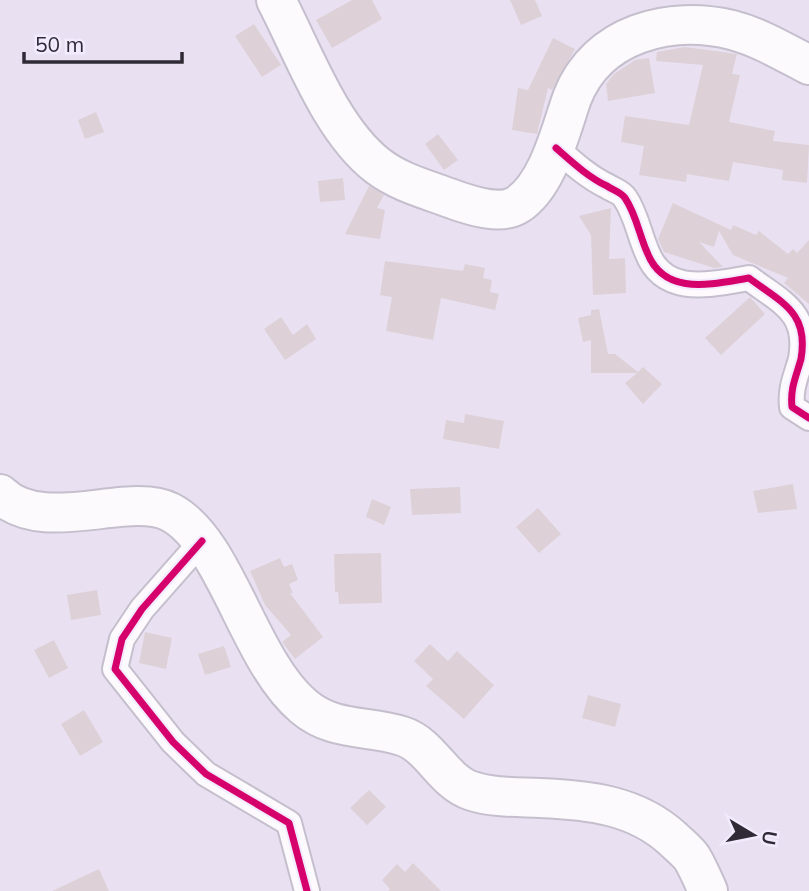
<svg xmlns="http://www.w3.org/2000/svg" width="809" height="891" viewBox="0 0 809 891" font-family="Mulish,sans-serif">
	<rect width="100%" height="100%" fill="#e9e1f2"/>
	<!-- building -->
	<path fill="#ddd1d7" d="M352 0H372L382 19 332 48 316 20Z
		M510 0H535L542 16 521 25Z
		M254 24 281 65 262 77 235 36Z
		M553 38 575 49 552 90 548 88 537 134 512 130 518 88 528 90Z
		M685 47 737 54 732 74 740 75 729 122 775 131 773 141 809 145 807 183 782 180 783 170 733 162 729 181 687 174 686 182 639 175 644 146 621 142 625 116 689 125 703 65 656 61 657 52Z
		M649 58 655 93 608 101 606 84 614 74 635 60Z
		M96 112 104 132 85 139 78 120Z
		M438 134 458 160 444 170 425 144Z
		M343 178 345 200 320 202 318 181Z
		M369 186 384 195 377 208 385 210 380 239 345 234Z
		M673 203 731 230 733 225 756 235 759 231 788 254 793 249 797 253 809 240V304L784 283 788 278 733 255 719 231 714 247 699 242 723 267 714 268 664 252 658 239Z
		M611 208 609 259 625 258 626 293 593 295 591 235 579 216Z
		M385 261 463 271 465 264 485 268 483 278 492 280 490 292 499 294 495 310 441 298 433 340 386 331 392 297 380 295Z
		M750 297 765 314 721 355 705 338Z
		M599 309 608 354H615L638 372 643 367 662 384 643 404 625 383 637 373H591V340L583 342 578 318 591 315V310Z
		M281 317 293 335 307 324 316 339 285 360 264 329Z
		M465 414 504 421 499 449 443 439 446 420 464 423Z
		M793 484 797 509 758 513 753 491Z
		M460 487 461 513 412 515 410 489Z
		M372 499 391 507 384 525 366 517Z
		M538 508 561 534 539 553 516 527Z
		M381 553 382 603 339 604 338 592H335L334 554Z
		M280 558 284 567 292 564 298 580 289 584 293 593H290L323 637 295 659 282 642 291 635 265 605 250 571Z
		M97 590 101 615 71 620 67 595Z
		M145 632 172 638 166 669 139 663Z
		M54 640 68 668 49 678 34 650Z
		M430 644 448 661 457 651 494 685 464 719 426 686 433 679 414 661Z
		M224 646 231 667 205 675 198 654Z
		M588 695 621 704 615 727 582 718Z
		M84 710 103 742 80 756 61 724Z
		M369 790 386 807 367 825 350 808Z
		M413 863 441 891H388L390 889 382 880 397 864 405 872Z
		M99 869 109 891H52Z"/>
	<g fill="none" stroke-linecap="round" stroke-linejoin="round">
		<!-- street casing -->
		<g stroke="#c5bfcd" stroke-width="28">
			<path id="street" d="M556 148C572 162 588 177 607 186 613 190 621 192 625 198 636 214 639 234 647 252 664 297 712 284 749 278 782 303 809 312 801 359 796 377 790 388 792 407L809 418
				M202 541 142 609 122 639 115 669 173 742 206 774 289 823 307 891"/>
		</g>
		<!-- primary casing -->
		<g stroke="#c5bfcd" stroke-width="42">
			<path id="primary" d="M276 0C303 52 331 130 378 166 400 183 429 190 455 200 472 206 501 215 517 205 548 186 561 129 572 98 597 33 670 15 732 30 759 37 784 52 809 65
				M0 494C43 536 128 491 170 512 226 541 248 659 303 706 333 732 367 725 402 736 431 745 443 782 472 791 494 798 518 797 540 798 589 800 636 805 673 839 679 845 687 851 692 858 698 868 703 880 708 891"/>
		</g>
		<!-- street -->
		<use href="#street" stroke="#fcfafd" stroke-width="24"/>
		<!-- primary -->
		<use href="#primary" stroke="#fcfafd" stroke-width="38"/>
		<!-- cycleway casing -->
		<g stroke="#f2eafd" stroke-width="11">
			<path id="cycleway" d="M556 148C572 162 588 177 607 186 613 190 621 192 625 198 636 214 639 234 647 252 664 297 712 284 749 278 782 303 809 312 801 359 796 377 790 388 792 407L809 418
				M202 541 142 609 122 639 115 669 173 742 206 774 289 823 307 891"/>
		</g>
		<!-- cycleway -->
		<use href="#cycleway" stroke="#d6006c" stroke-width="7"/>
	</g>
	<!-- north arrow -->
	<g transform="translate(753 835) rotate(100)" stroke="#f2eafd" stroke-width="5" paint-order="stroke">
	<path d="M0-5L12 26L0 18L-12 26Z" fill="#2f2a36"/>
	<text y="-10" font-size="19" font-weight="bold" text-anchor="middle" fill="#2f2a36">U</text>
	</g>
	<!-- scale -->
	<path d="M24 52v10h158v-10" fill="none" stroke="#2f2a36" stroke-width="3.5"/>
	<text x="35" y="52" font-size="21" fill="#2f2a36" stroke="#f2eafd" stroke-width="5" paint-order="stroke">50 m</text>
</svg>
